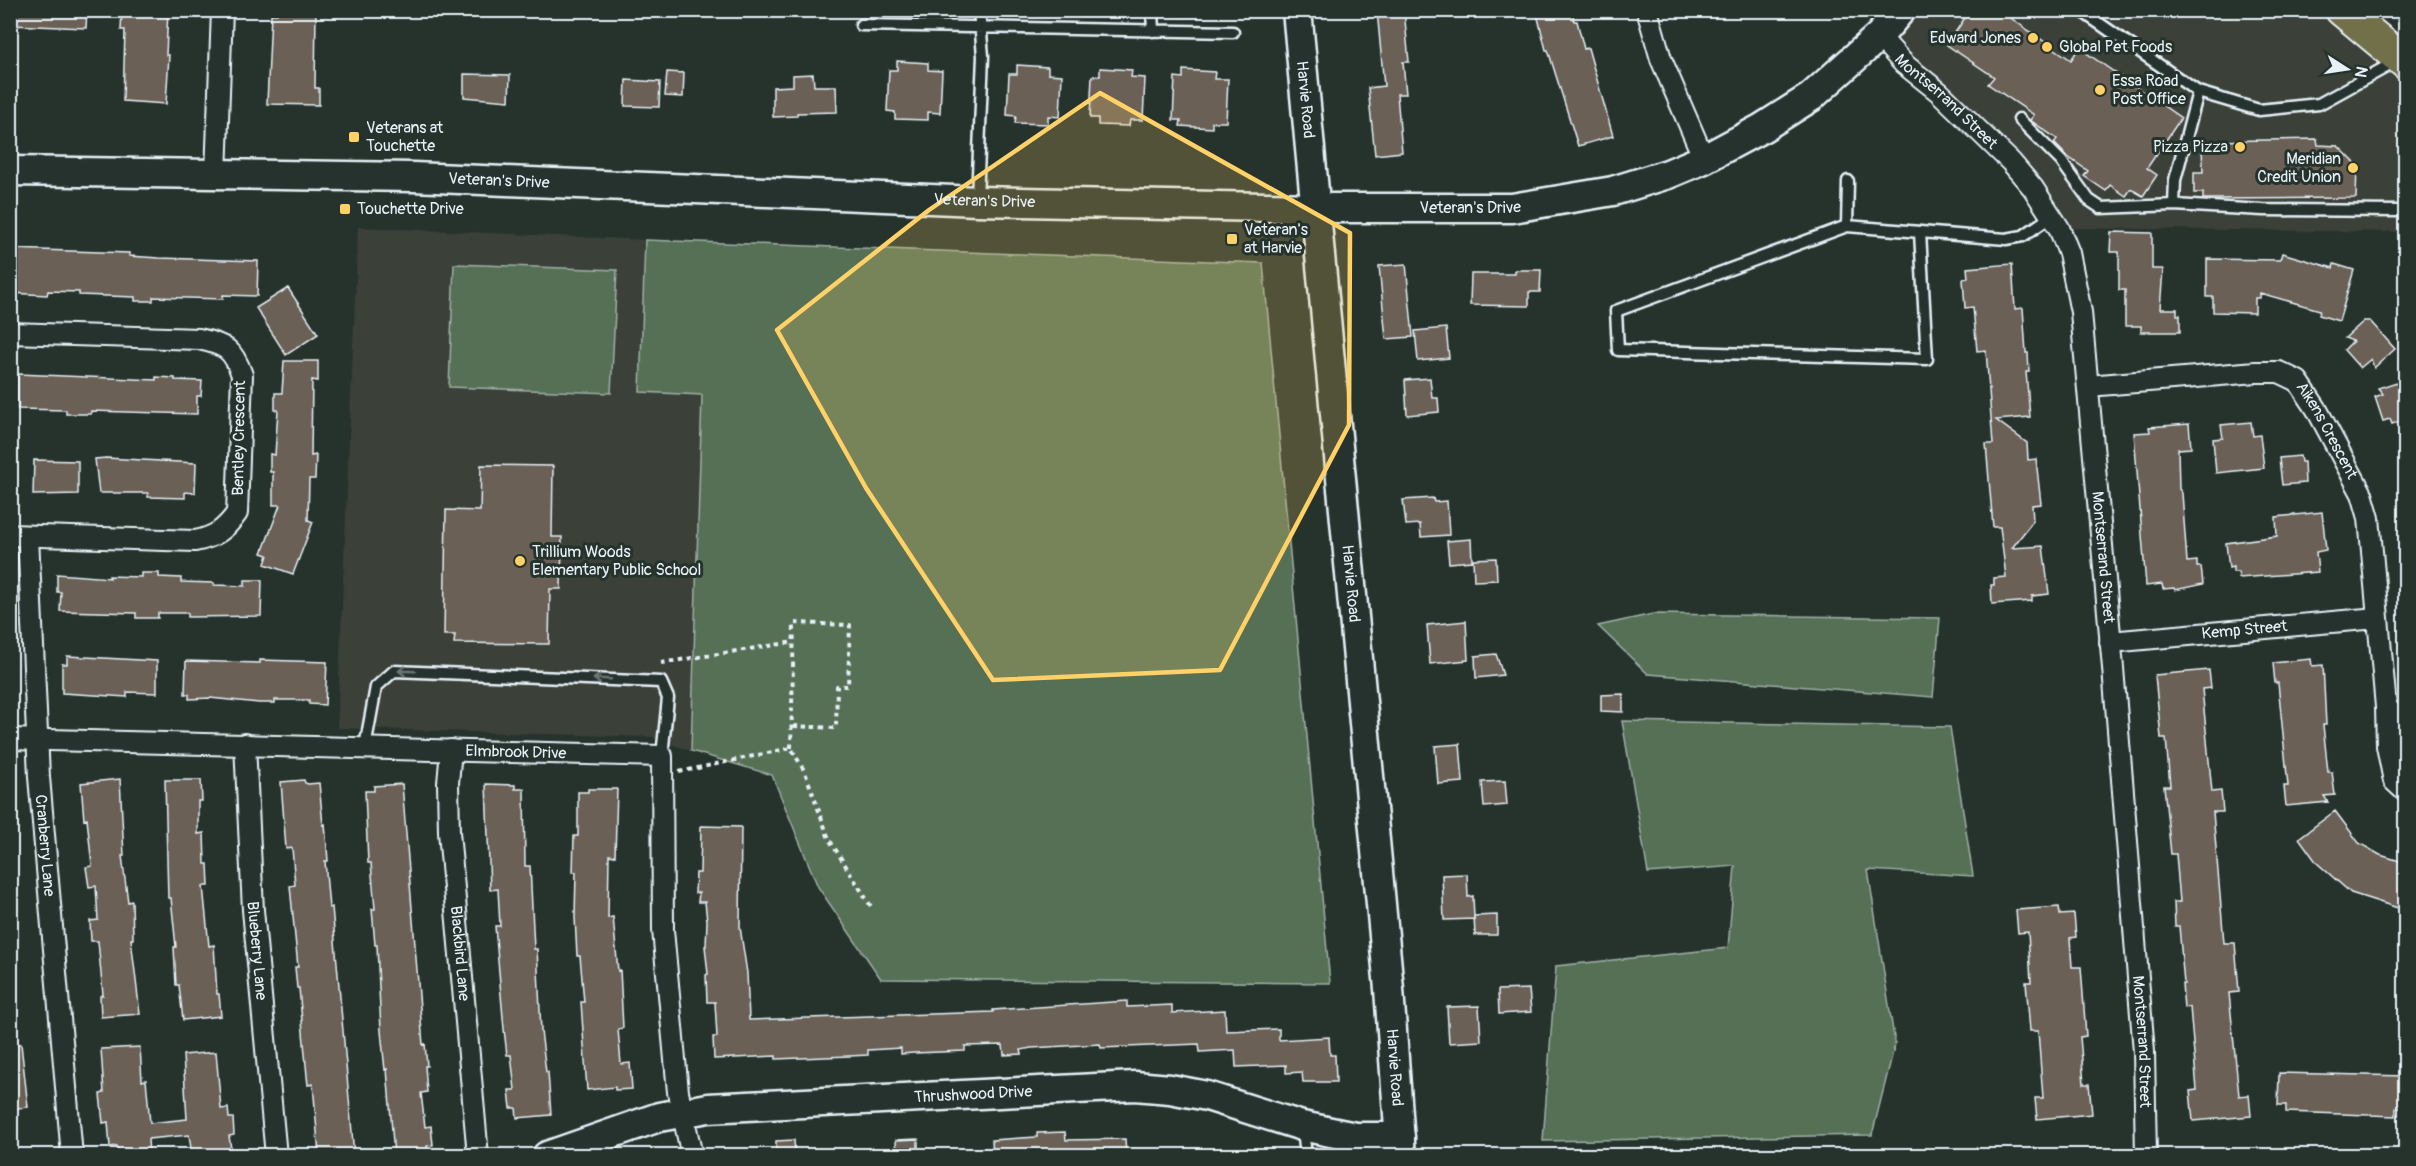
<svg xmlns="http://www.w3.org/2000/svg" width="2416" height="1166" viewBox="0 0 2416 1166" font-family="Pangolin,sans-serif">
	<rect width="100%" height="100%" fill="#26332d"/>
	<filter id="ink" filterUnits="userSpaceOnUse"><feTurbulence type="fractalNoise" baseFrequency=".0167" numOctaves="2"/><feDisplacementMap in="SourceGraphic" scale="12" xChannelSelector="R" yChannelSelector="G"/><feConvolveMatrix kernelMatrix="1 2 1 2 8 2 1 2 1" color-interpolation-filters="sRGB"/></filter>
	<g filter="url(#ink)">
		<!-- built -->
		<path fill="#3b4039" d="M1901 11H2342L2405 63V232L2059 228 2033 188 1879 36Z
			M358 227 645 240 640 392 702 395 691 751 652 737 337 728Z"/>
		<!-- green -->
		<path fill="#567056" stroke="#9fb0a7" stroke-width="1.5" d="M645 240 1263 263 1330 983 881 979 818 887 772 775 691 751 702 395 640 392Z
			M454 264 617 270 611 393 449 387Z
			M1653 614 1940 618 1933 697 1648 674 1598 626Z
			M1622 721 1950 727 1973 876 1868 870 1895 1044 1872 1135 1543 1141 1556 966 1728 948 1735 866 1648 873Z"/>
		<!-- building -->
		<path fill="#6b6055" stroke="#e8f1f8" stroke-width="1.5" d="M10 10H87L86 28 10 25Z
			M122 10H168L166 55H169L166 104 123 101 125 30H121Z
			M277 10H316L315 88H319V105L267 104 271 14H277Z
			M1377 10H1404L1409 62H1403L1406 94H1397L1402 152 1375 155 1368 88 1384 86Z
			M1536 10H1572L1574 21H1577L1584 49 1588 48 1613 136 1578 146 1548 50H1546Z
			M1970 10H1999L2071 60 2079 48 2181 118 2147 168 2157 175 2143 196 2131 189 2126 196 2110 185 2106 191 2084 176 2088 171 2068 157 2054 143 2057 139 2030 120 2034 115 1988 84 1994 77 1947 45Z
			M897 61 928 63V70L942 71 940 113 928 112V120L895 119V112L887 111 889 70H897Z
			M1017 65 1048 67V74L1062 75 1060 117 1048 116V124L1015 123 1016 116 1007 115 1009 74H1017Z
			M1100 68 1132 70 1131 77 1145 78 1143 120H1130L1129 126 1098 125V118H1090L1092 76H1100Z
			M1183 70 1215 72 1214 79H1228L1226 122H1212V128L1180 126 1181 120H1173L1175 77 1183 78Z
			M667 72 684 73 683 97 665 96Z
			M464 74 510 75 509 101 464 97Z
			M813 74 814 86H836L837 112 797 113V116L773 117V87L793 86V75Z
			M626 80 660 82 659 107 625 106Z
			M2317 139 2318 145 2338 146 2357 165 2356 198 2209 199H2203V193H2194V172H2203L2202 148 2211 141Z
			M2111 232 2152 233V269H2163L2160 309H2177V315H2180V332H2141V326H2125V290H2119V252H2110Z
			M10 249 129 253V256L159 258 258 261 257 296 223 295V299L153 297V301H135V297L79 295V292L48 291 47 295 10 293Z
			M2282 253 2333 268 2334 264 2354 270 2339 321 2319 315 2320 310 2260 293V298H2255V313L2213 312V297H2207V259L2280 260Z
			M1406 264 1413 337 1386 339 1379 266Z
			M2012 264 2015 309 2023 308 2026 353H2028L2029 372H2026L2030 417 1996 420 2027 443 2028 460 2036 459 2041 504 2032 505 2033 521 2012 548 2043 546 2049 594 2032 596V601L1992 604 1991 585H1994V578L2006 577 2000 527H1993L1986 444H1993L1986 350 1977 351 1973 307 1965 308 1963 279 1968 278 1967 268Z
			M1515 270H1541L1540 292H1529V306L1470 305 1471 274H1515Z
			M288 288 318 334 286 355 256 308Z
			M2364 321H2370L2395 349 2374 368 2371 359 2360 368 2344 350 2353 341 2345 338Z
			M1446 328 1449 358 1418 361 1415 331Z
			M284 361H318V381L312 380 311 456 316 455 315 479H309L308 520 313 522 293 574 265 564 268 555 262 553 280 505H273V472H270V454L275 455 278 410H275V393H282Z
			M18 374 156 380V377L175 378V380L202 381 201 396H197V414L91 411V414H66V410L18 409Z
			M1430 378 1432 398H1438L1439 412 1407 415 1405 380Z
			M2406 379V419L2392 424 2390 419 2383 421 2375 397 2383 394 2378 388Z
			M2251 422 2253 436 2260 435 2264 468 2216 473 2213 439 2223 438 2221 425Z
			M2189 424 2191 448 2178 449 2179 489 2182 493 2187 562 2197 561V567H2201L2203 584 2175 590 2174 588 2163 589 2162 584 2146 586 2134 433 2150 432 2149 427Z
			M2300 456 2301 462H2304L2305 483 2282 485 2279 458Z
			M106 458 196 463 195 493 185 492V498L148 497V493H99L95 459Z
			M34 460 78 461V494L33 495Z
			M481 465 553 466 552 537H562L561 589H550L549 644 454 643 455 635H444L446 510 480 511Z
			M1433 498 1434 502 1447 501 1449 535 1421 537 1420 524 1406 525 1403 500Z
			M2322 512 2326 550 2316 552 2318 572 2239 578 2238 572H2233V567L2229 568 2226 543 2277 536 2276 517Z
			M1471 539 1472 561 1449 563 1447 541Z
			M1496 558 1497 580 1474 581 1473 559Z
			M141 573H159V577L181 578V582L214 583V585L245 586V580H262L261 616 188 617V613H158V618H136V613L60 611 61 592H57V574L110 578 109 576 141 577Z
			M1466 621 1468 660 1430 664 1427 625Z
			M1496 654 1503 675 1476 678 1475 656Z
			M67 656 157 661V693L127 692V697L62 693V664H67Z
			M2311 659 2312 666 2323 665 2326 725H2323L2328 772H2332L2335 795 2324 796 2328 802 2286 806 2284 786H2288L2278 683H2275L2273 663Z
			M260 660 327 662 325 705 309 704V700H275V703H259L210 698 189 699V694H185L186 661 260 663Z
			M2209 670 2211 688 2202 689 2212 792 2221 791 2223 812H2213L2224 943H2235L2239 992 2229 993 2239 1096 2249 1095 2251 1116 2193 1121 2190 1091 2197 1090 2190 1007 2184 1008 2182 984H2184L2179 926H2175L2174 902H2180L2176 854H2171L2164 786H2170L2166 738H2161L2155 675Z
			M1623 694V712L1601 711V695Z
			M1460 744 1463 782 1438 784 1435 746Z
			M120 779 124 856H122L128 902 132 901 133 939H131L140 1014 101 1017 100 996 103 995 98 941H91L90 921 98 920 96 886 89 887 86 867 92 866 87 819 84 820 81 783Z
			M165 780H201L202 801H198V834L204 833 205 864H208L209 886H203L209 946 214 945 217 994H219L221 1016 183 1020 179 985H176L174 947H176L171 898H168Z
			M304 780 305 783 308 784 319 783 323 825 325 824 328 861H325L329 908 332 907 354 1155H319L313 1084 308 1085 307 1076 299 988H297L295 967H298L290 886 295 885 292 848 286 849 281 782Z
			M1505 781 1507 805 1484 807 1482 782Z
			M402 784 423 1045 425 1044 427 1066H425L427 1092 421 1093 425 1127 431 1126 433 1145 427 1146 428 1155H394L387 1069 385 1070 381 1031 377 945H375L372 909H375L371 863H368L365 791H374V786Z
			M486 784 515 785V789H524L525 866H530L534 949H537L541 1031 546 1072H548L551 1115 517 1118 516 1108H511L509 1090H515L511 1055H507L504 1029 495 926H500L498 889 490 890Z
			M588 789H617L615 856 609 855 608 918 613 917 618 971 620 970 623 1028 618 1029 621 1064 630 1063 632 1089 615 1090V1087L587 1090 581 1002H584L580 956H577L575 917 576 872H573L574 836H578V792H588Z
			M2335 811 2359 843 2380 855 2403 862 2400 873 2406 874V883L2398 908 2351 893 2317 863 2299 838Z
			M701 826 741 827 740 927 747 973 749 1020 993 1012V1010L1127 1001V1007L1172 1005V1013L1225 1010 1226 1031 1279 1029V1040L1329 1037 1330 1055H1335L1336 1082H1303L1302 1072 1286 1073V1065L1236 1067 1235 1050 1200 1052 1199 1044 1101 1048 1100 1044 1031 1048 1021 1050 1022 1054 1004 1055 1003 1045 965 1046V1051L914 1053 901 1054V1048L868 1050V1055L849 1056 776 1059V1056L714 1059 713 1037H717L715 1002H707L706 975 708 974 705 946H706L707 921 705 902H698L699 893H695L696 873H700Z
			M1467 874 1468 897 1473 896 1474 919 1444 920 1442 875Z
			M2059 907 2060 915 2074 914 2076 937 2070 938 2072 967H2081L2086 1036 2080 1037 2084 1084H2089L2092 1114 2037 1119 2035 1098H2043L2038 1031H2030L2026 982H2031L2028 932 2018 933 2016 910Z
			M1497 915V935H1475L1474 916Z
			M1529 989 1531 1012 1499 1014 1498 990Z
			M1479 1006 1481 1041 1449 1043 1447 1007Z
			M10 1044H21L28 1107 10 1109Z
			M140 1047 142 1081 146 1080 150 1123 187 1119 183 1055 216 1052 221 1109 228 1108 229 1118H233L234 1135 229 1136 232 1155H192L189 1135 148 1139 149 1155H118L117 1146 110 1147 108 1122 103 1123 100 1094 104 1093 101 1049Z
			M2279 1073 2406 1076 2405 1108H2396V1116L2286 1112V1105H2278Z
			M1065 1132 1066 1140 1125 1139 1126 1155H993L992 1140 1037 1137V1133Z
			M918 1139V1155H897L896 1140Z
			M794 1140 795 1155H776V1141Z"/>
		<g fill="none" stroke-linecap="round" stroke-linejoin="round">
			<!-- lane casing -->
			<g stroke="#e8f1f8" stroke-width="15">
				<path id="lane" d="M1152 10 1153 31
					M2080 10 2198 92 2259 110 2319 104 2397 61
					M861 25 1233 32
					M2019 119 2061 161 2089 200 2101 208 2174 205 2263 210 2399 211
					M977 199 983 56 979 10
					M2174 205 2175 180 2198 92
					M1847 226 1848 181
					M1920 232 1927 359 1618 350 1616 311 1847 226 2006 239 2023 236 2052 216
					M365 747 376 687 394 671 661 682 668 698 662 756
					M1303 1129 1306 1156"/>
			</g>
			<!-- street casing -->
			<g stroke="#e8f1f8" stroke-width="24">
				<g id="street">
					<path d="M1647 10 1661 59 1704 159"/>
					<path id="s1" d="M1879 36 1904 64 1939 92 2011 162 2033 188 2059 228 2069 253 2081 312 2113 668 2144 1052 2146 1156"/>
					<path d="M216 175 222 10"/>
					<path d="M10 333 199 339C226 345 233 349 242 375L237 513C225 530 215 537 195 541L10 535"/>
					<path id="s2" d="M2088 386 2256 372H2279L2298 381 2316 408 2362 494 2369 518 2386 707 2387 746 2394 781 2406 792"/>
					<path id="s3" d="M28 536 39 777 72 1156"/>
					<path id="s4" d="M2110 642 2377 618"/>
					<path d="M2386 707 2406 726"/>
					<path id="s5" d="M10 739 662 756 663 930 678 1092 692 1156"/>
					<path id="s6" d="M245 744 253 910 276 1156"/>
					<path id="s7" d="M451 750 448 783 449 832 478 1156"/>
				</g>
			</g>
			<!-- secondary casing -->
			<g stroke="#e8f1f8" stroke-width="33">
				<g id="secondary">
					<path id="s8" d="M1297 10 1389 989 1401 1156"/>
					<path id="s9" d="M10 171 413 177 977 201 1317 208H1512L1613 191 1668 174 1704 159 1762 128 1811 97 1879 36 1901 10"/>
					<path id="s10" d="M547 1156 659 1117 708 1108 1135 1086 1170 1089 1207 1096 1302 1126 1355 1137H1400"/>
				</g>
			</g>
			<!-- primary casing -->
			<g stroke="#e8f1f8" stroke-width="36">
				<path id="primary" d="M2342 10 2406 63"/>
			</g>
			<!-- path -->
			<path stroke="#e8f1f8" stroke-width="4" stroke-dasharray="4.5 4.5" stroke-linecap="butt" d="M661 663 794 642
				M791 748 794 623 850 625 848 686H837L836 728 791 726
				M679 772 791 748 805 772 829 839 872 908"/>
			<!-- lane -->
			<use href="#lane" stroke="#26332d" stroke-width="10"/>
			<!-- street -->
			<use href="#street" stroke="#26332d" stroke-width="20"/>
			<!-- secondary -->
			<use href="#secondary" stroke="#26332d" stroke-width="28"/>
			<!-- primary -->
			<use href="#primary" stroke="#71704a" stroke-width="32"/>
		</g>
		<!-- one-way arrows -->
		<defs><path id="oneway-shaft" d="M-6 0H5M1.5-3L5.5 0L1.5 3" fill="none" stroke-width="1.6" stroke-linecap="round" stroke-linejoin="round" transform="scale(1.5)"/></defs>
		<g stroke="#6a7674">
			<use href="#oneway-shaft" transform="translate(407 671) rotate(-178)"/>
			<use href="#oneway-shaft" transform="translate(602 679) rotate(-178)"/>
		</g>
	</g>
	<!-- marked area -->
	<path fill="#ffd166" fill-opacity="0.2" stroke="#ffd166" stroke-width="4.5" stroke-linejoin="round" d="M1100 93 1350 233 1349 425 1220 670 993 680 866 488 777 330 929 210Z"/>
	<!-- markers -->
	<g fill="#ffd166" stroke="#26332d" stroke-width="2">
		<circle cx="2033" cy="38" r="6"/>
		<circle cx="2047" cy="47" r="6"/>
		<circle cx="2100" cy="90" r="6"/>
		<rect x="348" y="131" width="12" height="12" rx="3"/>
		<circle cx="2240" cy="147" r="6"/>
		<circle cx="2353" cy="168" r="6"/>
		<rect x="339" y="203" width="12" height="12" rx="3"/>
		<rect x="1226" y="233" width="12" height="12" rx="3"/>
		<circle cx="520" cy="561" r="6"/>
	</g>
	<g text-anchor="middle" dominant-baseline="central" stroke-width="6" stroke-linejoin="round" paint-order="stroke">
		<!-- poi labels -->
		<g font-size="16" fill="#e8f1f8" stroke="#26332d" text-anchor="start">
			<text x="2021" y="38" text-anchor="end">Edward Jones</text>
			<text x="2059" y="47">Global Pet Foods</text>
			<text x="2112" y="81">Essa Road<tspan x="2112" dy="18">Post Office</tspan></text>
			<text x="366" y="128">Veterans at<tspan x="366" dy="18">Touchette</tspan></text>
			<text x="2228" y="147" text-anchor="end">Pizza Pizza</text>
			<text x="2341" y="159" text-anchor="end">Meridian<tspan x="2341" dy="18">Credit Union</tspan></text>
			<text x="357" y="209">Touchette Drive</text>
			<text x="1244" y="230">Veteran's<tspan x="1244" dy="18">at Harvie</tspan></text>
			<text x="532" y="552">Trillium Woods<tspan x="532" dy="18">Elementary Public School</tspan></text>
		</g>
		<!-- street labels -->
		<g font-size="16" fill="#e8f1f8" stroke="#26332d">
			<text stroke="none"><textPath href="#s8" startOffset="90">Harvie Road</textPath></text>
			<text stroke="none"><textPath href="#s1" startOffset="94">Montserrand Street</textPath></text>
			<text stroke="none"><textPath href="#s9" startOffset="489">Veteran's Drive</textPath></text>
			<text stroke="none"><textPath href="#s9" startOffset="975">Veteran's Drive</textPath></text>
			<text stroke="none"><textPath href="#s9" startOffset="1461">Veteran's Drive</textPath></text>
			<text stroke="none"><textPath href="#s2" startOffset="270">Aikens Crescent</textPath></text>
			<text transform="translate(239 438) rotate(-89)">Bentley Crescent</text>
			<text stroke="none"><textPath href="#s1" startOffset="598">Montserrand Street</textPath></text>
			<text stroke="none"><textPath href="#s8" startOffset="576">Harvie Road</textPath></text>
			<text stroke="none"><textPath href="#s4" startOffset="135">Kemp Street</textPath></text>
			<text stroke="none"><textPath href="#s5" startOffset="506">Elmbrook Drive</textPath></text>
			<text stroke="none"><textPath href="#s3" startOffset="310">Cranberry Lane</textPath></text>
			<text stroke="none"><textPath href="#s6" startOffset="207">Blueberry Lane</textPath></text>
			<text stroke="none"><textPath href="#s7" startOffset="204">Blackbird Lane</textPath></text>
			<text stroke="none"><textPath href="#s1" startOffset="1084">Montserrand Street</textPath></text>
			<text stroke="none"><textPath href="#s8" startOffset="1062">Harvie Road</textPath></text>
			<text stroke="none"><textPath href="#s10" startOffset="434">Thrushwood Drive</textPath></text>
		</g>
	</g>
	<!-- margin -->
	<rect width="2416" height="1166" fill="none" stroke="#26332d" stroke-width="36"/>
	<rect x="18" y="18" width="2380" height="1130" fill="none" stroke="#e8f1f8" stroke-width="2" filter="url(#ink)"/>
	<!-- north arrow -->
	<g transform="translate(2347 69) rotate(102)" stroke="#26332d" stroke-width="4.5" paint-order="stroke">
	<path d="M0-4.5L10 22L0 15L-10 22Z" fill="#e8f1f8"/>
	<text y="-9" font-size="16" font-weight="bold" text-anchor="middle" fill="#e8f1f8">N</text>
	</g>
</svg>
